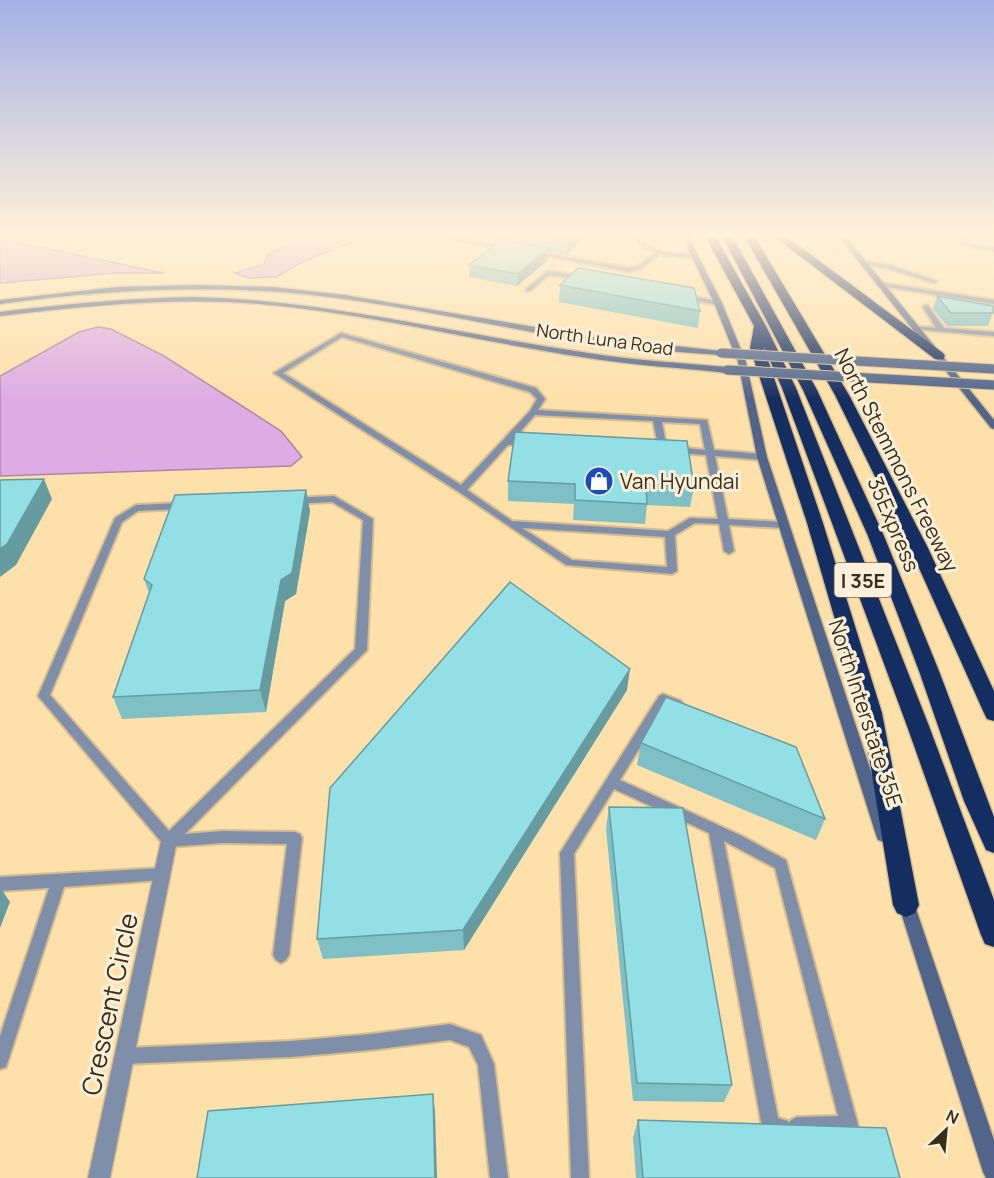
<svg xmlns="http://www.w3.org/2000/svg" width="994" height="1178" viewBox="0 0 994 1178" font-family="Manrope,sans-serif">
	<rect width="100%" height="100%" fill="#fee0aa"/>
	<!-- water -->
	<path fill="#deabe4" stroke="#ac86a7" stroke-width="1.5" d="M307 234H355L357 238 355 241 300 263 276 277 248 278 235 273 264 264 267 255Z
		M0 239 164 273H115L0 283Z
		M98 327 111 329 164 356 281 431 302 457 291 466 0 476V376L79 332Z"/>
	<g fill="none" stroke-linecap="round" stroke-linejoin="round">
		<!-- lane casing -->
		<g stroke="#d7bc8d" stroke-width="4">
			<path id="lane" d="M440 234H448L510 248 507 250 451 240Z
				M631 234H637C649 253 674 254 694 254L697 256 686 258 660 254 642 268 630 272 531 253 534 251 630 268 638 266 655 253 642 247Z
				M963 234H969L967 244 994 247V251L962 246Z
				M864 261 889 265 937 281 934 283 886 268 862 264 861 263Z
				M548 271 582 276 585 278 582 280 549 275 530 291H526V289Z
				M882 283 994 300V304L880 286 879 285Z
				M683 295 718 301 721 303 718 305 681 298 680 297Z
				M926 305 928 306 944 328 994 332V336L912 329V327L914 326 936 328 923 307Z
				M341 333 536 388 545 399 538 410 707 420 714 450 762 454 766 457 762 460 715 456 728 519 783 522 788 525 783 528 729 525 734 551 729 554 724 551 719 524 695 523 675 535 677 571 672 574 566 565 459 492 274 373ZM342 337 530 392 537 399 530 411 461 485 283 373ZM535 415 653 421 659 450 663 453 667 450 662 422 700 424 705 450 676 447 672 450 676 453 706 455 718 519 690 518 668 531 512 521 467 490 508 445H529V441L513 440ZM522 528 665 537 667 567 572 560Z
				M334 496 373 519 367 650 185 834 223 831 295 832 300 834 302 838 289 955 286 960 281 963 276 960 273 955 287 844 223 843 169 847 164 845 38 696 115 518 136 505ZM332 502 363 520 355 649 169 831 50 695 122 522 138 511Z
				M663 694 681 701 683 704 681 707 677 709 666 705 620 780 742 836 786 860 858 1125 855 1131 849 1134 797 1135 791 1132 790 1130 788 1133C780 1137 773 1137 765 1133L762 1127 709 833 614 789 574 854 589 1178H571L560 853 659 696ZM724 841 775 868 838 1116 797 1117 791 1120 789 1123 788 1121 778 1118Z
				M162 868 167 869 169 874 167 879 162 880 64 887 8 1061 6 1067 0 1069V1036L49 888 0 891V877Z
				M450 1024 481 1035 494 1064 508 1178H490L478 1065 469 1047 450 1040 371 1050 291 1057 124 1064 118 1062 116 1056 118 1050 124 1048 291 1041 371 1034Z"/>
		</g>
		<!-- street casing -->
		<g stroke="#d7bc8d" stroke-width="3">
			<path id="street" d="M169 834 175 836 177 841 110 1178H88L161 841 163 836Z"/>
		</g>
		<!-- secondary casing -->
		<g stroke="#d7bc8d" stroke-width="3">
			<path id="secondary" d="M681 234H687L722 303 746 362 767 457 892 835 890 840 884 842 878 840 876 835 757 457 738 362 714 303Z
				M837 234H844L994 420V429L991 428Z
				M195 285 273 287 345 295 594 337 721 351 725 353 721 355C673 352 624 347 577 340 489 325 401 305 312 295 208 284 104 290 0 304V300L117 287Z
				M194 297C326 300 452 333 582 352 630 360 679 363 727 367L731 370 727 373 709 371C666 367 624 364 582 357 474 341 368 313 259 304 172 297 86 306 0 316V312C65 304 129 298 194 297Z
				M905 892 911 895 913 900 994 1140V1178H986L983 1172 897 900 899 895Z"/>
		</g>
		<!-- highway casing -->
		<g stroke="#d7bc8d" stroke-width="3">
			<path id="highway" d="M704 234H714L766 326 796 388 929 726 994 900V947L985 944 981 935 907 726 782 388 763 345 823 523 882 713 919 905 915 913 906 917 897 913 893 905 862 713 807 523 750 348 754 326Z
				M721 234H731L817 390 884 536 939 671 994 817V853L986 850 964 801 919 671 868 536 803 390Z
				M743 234H753L849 395 928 548 994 691V721L987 719 984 713 910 548 835 395Z
				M771 234H783L943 353 945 356 943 359H935Z"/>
		</g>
		<!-- lane -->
		<use href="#lane" fill="#808fa9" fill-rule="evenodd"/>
		<!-- street -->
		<use href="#street" fill="#808fa9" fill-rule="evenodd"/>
		<!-- secondary -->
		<use href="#secondary" fill="#51658b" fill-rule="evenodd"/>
		<!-- highway -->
		<use href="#highway" fill="#152e61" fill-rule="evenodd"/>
		<!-- secondary-bridge casing -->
		<g stroke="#d7bc8d" stroke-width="11" stroke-linecap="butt">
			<path id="secondary-bridge" d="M721 353 994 369
				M727 370 994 385"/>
		</g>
		<!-- secondary-bridge -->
		<use href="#secondary-bridge" stroke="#51658b" stroke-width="9"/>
	</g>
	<!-- wall -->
	<path fill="#7ec0c5" d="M454 234H589L566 255 548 251V260L517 286 469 277V265L499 242Z
		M560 285 700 311 698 328 559 302Z
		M937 296 993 313 988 326H947L933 309Z
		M515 432 694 487 690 507 647 505 645 524 573 520 574 504 508 501V481Z
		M306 490 310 511 296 594 285 601 266 712 122 719 113 697 149 593 144 579Z
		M627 690 464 950 323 959 317 939Z
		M641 743 825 819 816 840 637 765Z
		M609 807 732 1085 724 1102 633 1101 606 829Z
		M638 1120 900 1178H636L633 1137Z"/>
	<!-- shaded-wall -->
	<path fill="#669ca0" d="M572 234H589L566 255 567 239Z
		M549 248 548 260 517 286 518 274Z
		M44 479 52 499 16 565 0 577V549Z
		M306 490 310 511 296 594 285 601 266 712 260 690 281 580Z
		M630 669 627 690 464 950 463 930Z
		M0 887 10 902 0 928Z
		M433 1094 435 1111 437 1178H435Z"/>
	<!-- building -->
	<path fill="#92dfe5" stroke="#669ca0" stroke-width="1.5" d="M542 234H572L567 239Z
		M502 240 549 248 518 274 469 265Z
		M578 268 694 288 700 311 560 285Z
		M937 296 993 306V313H951Z
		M515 432 687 441 694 487 646 484 647 504 575 500V484L508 481Z
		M44 479 7 544 0 549V480Z
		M306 490 292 573 281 580 260 690 113 697 152 585 144 579 175 495Z
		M510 582 630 669 463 930 317 939 330 788Z
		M666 697 796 747 825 819 641 743Z
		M609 807 683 808 732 1085 637 1083Z
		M433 1094 435 1178H197L208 1111Z
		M638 1120 886 1128 900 1178H643Z"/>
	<!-- sky -->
	<linearGradient id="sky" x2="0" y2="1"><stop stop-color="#a4b0e6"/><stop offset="0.59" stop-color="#fff1d9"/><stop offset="1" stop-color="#fff1d9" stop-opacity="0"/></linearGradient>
	<rect width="994" height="399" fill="url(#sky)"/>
	<!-- icons -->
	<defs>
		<g id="shop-disc" transform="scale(1.5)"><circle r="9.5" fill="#1a4dba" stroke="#fcf0db"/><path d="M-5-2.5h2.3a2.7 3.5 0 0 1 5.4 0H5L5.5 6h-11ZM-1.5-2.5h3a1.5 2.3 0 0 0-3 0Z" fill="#fff"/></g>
	</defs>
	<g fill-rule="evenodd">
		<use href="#shop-disc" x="599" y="481"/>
	</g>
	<g text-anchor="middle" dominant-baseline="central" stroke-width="6" stroke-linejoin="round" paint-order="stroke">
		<!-- far-street labels -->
		<g font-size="18" fill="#392e18" stroke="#fcf0db">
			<text transform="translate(605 339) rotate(8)">North Luna Road</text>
		</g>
		<!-- shield labels -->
		<rect fill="#fcf0db" stroke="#746852" stroke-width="1.5" x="834.5" y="563" width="57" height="34" rx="4.5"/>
		<g font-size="20" font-weight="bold" fill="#392e18">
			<text x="863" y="580">I 35E</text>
		</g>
		<!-- street labels -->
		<g font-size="21" fill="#392e18" stroke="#fcf0db">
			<text transform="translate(897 460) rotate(63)">North Stemmons Freeway</text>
			<text transform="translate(894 524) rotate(67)">35Express</text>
			<text transform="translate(866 713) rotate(72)">North Interstate 35E</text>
		</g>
		<!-- poi labels -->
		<g font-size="21" fill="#392e18" stroke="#fcf0db" text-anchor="start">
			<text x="620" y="481">Van Hyundai</text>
		</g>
		<!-- near-street labels -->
		<g font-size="26" fill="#392e18" stroke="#fcf0db">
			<text transform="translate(109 1004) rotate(-78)">Crescent Circle</text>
		</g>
	</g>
	<!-- north arrow -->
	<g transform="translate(946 1130) rotate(26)" stroke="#fcf0db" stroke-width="4.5" paint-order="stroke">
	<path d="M0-4.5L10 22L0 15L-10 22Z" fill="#392e18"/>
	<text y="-9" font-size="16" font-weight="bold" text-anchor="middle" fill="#392e18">N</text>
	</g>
</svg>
